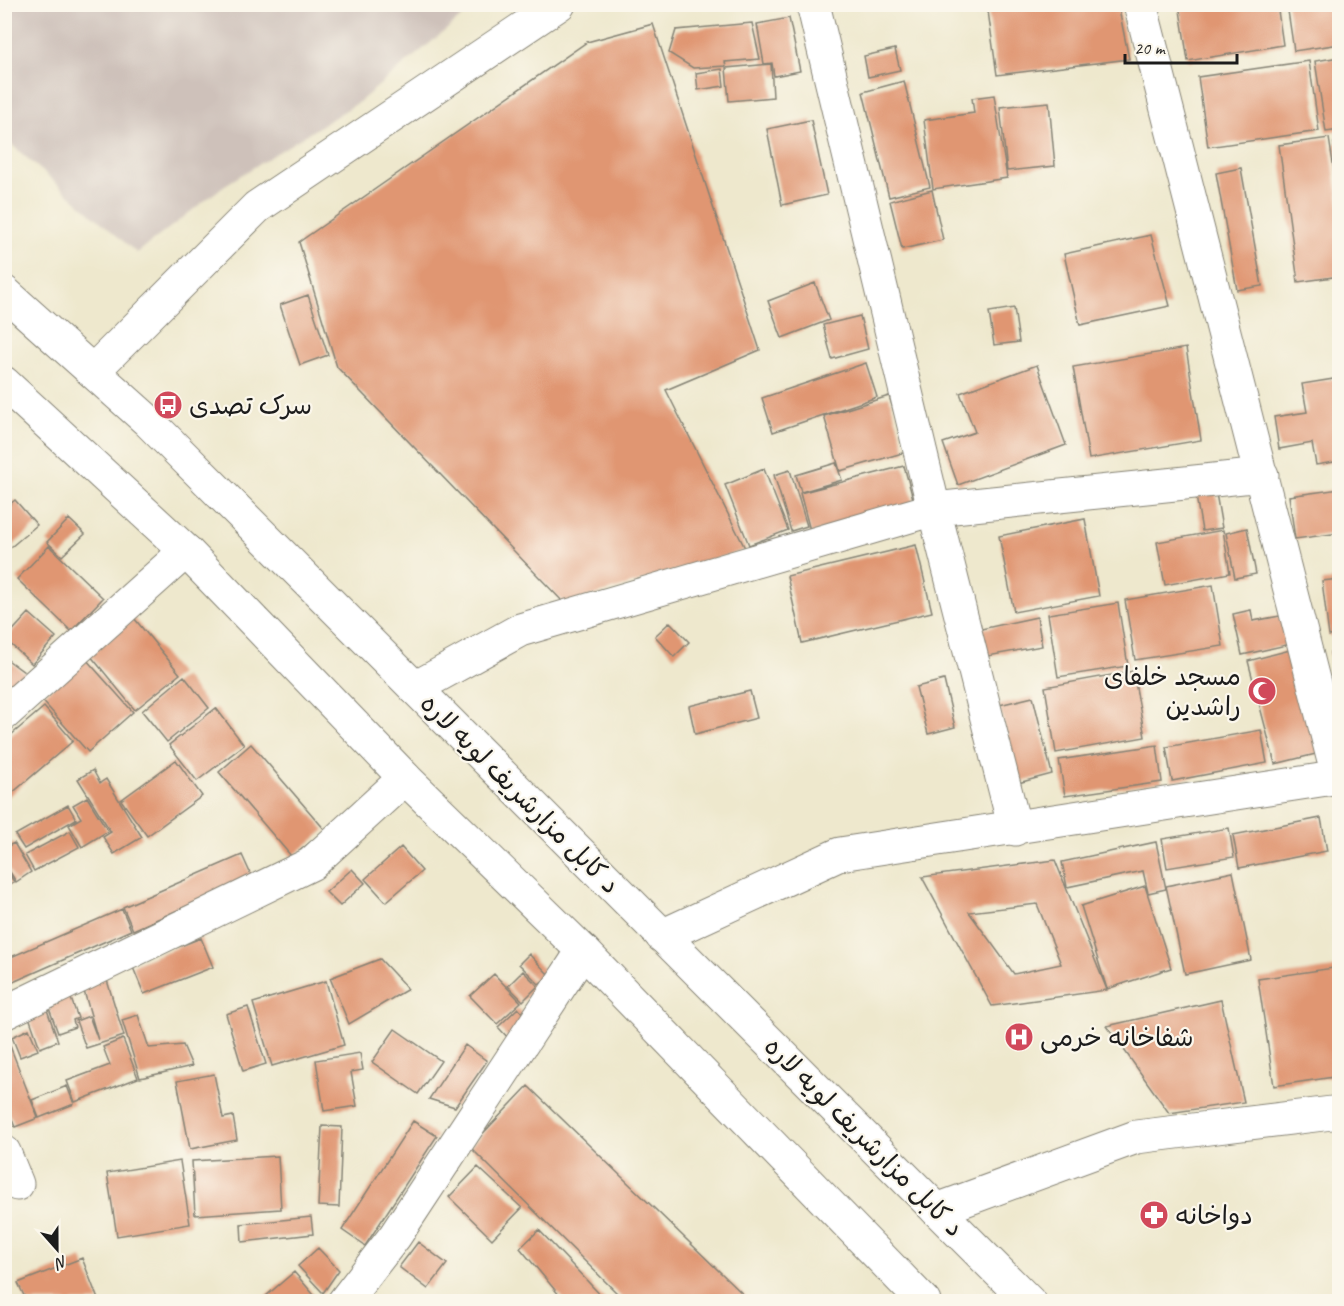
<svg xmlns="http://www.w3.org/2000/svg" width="1344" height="1306" viewBox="0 0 1344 1306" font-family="Caveat,'Playpen Sans Arabic',sans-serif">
	<rect width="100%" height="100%" fill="#fbf7ec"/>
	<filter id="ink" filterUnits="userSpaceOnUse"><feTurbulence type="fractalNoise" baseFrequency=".0167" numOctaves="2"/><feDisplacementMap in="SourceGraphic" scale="12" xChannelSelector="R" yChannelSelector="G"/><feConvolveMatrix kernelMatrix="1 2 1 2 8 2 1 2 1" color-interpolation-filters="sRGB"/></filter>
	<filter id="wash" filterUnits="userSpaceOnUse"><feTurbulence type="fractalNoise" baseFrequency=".008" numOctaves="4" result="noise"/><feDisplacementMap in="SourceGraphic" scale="24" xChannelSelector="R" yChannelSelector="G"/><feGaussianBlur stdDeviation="1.35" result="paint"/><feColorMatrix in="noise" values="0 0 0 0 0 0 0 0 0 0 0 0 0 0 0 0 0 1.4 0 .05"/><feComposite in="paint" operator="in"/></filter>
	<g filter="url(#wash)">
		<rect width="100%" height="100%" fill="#eee8cd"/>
		<!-- industrial -->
		<path fill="#cec1ba" d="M5 4H476V5L359 102 225 185 137 253 5 139Z"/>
		<g id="blocks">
			<!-- building -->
			<path fill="#e09672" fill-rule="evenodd" d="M987 4H1118L1129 59 997 75Z
				M1179 4H1277L1283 45 1188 61Z
				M1287 4H1340V44L1294 51Z
				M789 18 800 71 774 76 772 63 764 64 757 24Z
				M752 23 760 59 725 62 726 66 693 68 669 53 676 30Z
				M653 24 760 350 666 390 746 550 565 604 337 367 299 242 587 42Z
				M895 49 900 70 868 77 864 56Z
				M1340 57V130L1326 132 1315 61Z
				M1309 61 1319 131 1208 147 1198 77Z
				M771 64 773 97 729 101 726 68Z
				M722 69 724 86 698 90 696 73Z
				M904 81 930 187 889 197 863 92Z
				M994 95 1007 178 933 189 924 120 974 113 972 98Z
				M1049 102 1055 166 1007 171 1000 107Z
				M811 120 827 195 782 205 767 129Z
				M1329 138 1340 207V276L1298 282 1279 145Z
				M1334 143H1340V171L1337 172Z
				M1241 168 1262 286 1237 290 1216 173Z
				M932 190 943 240 902 249 890 201Z
				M1151 235 1170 306 1080 325 1064 254Z
				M815 283 829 320 782 338 768 301Z
				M308 295 328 355 300 365 280 305Z
				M1014 308 1019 342 994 345 989 312Z
				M860 316 868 349 832 359 823 325Z
				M1186 348 1201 440 1089 459 1073 367Z
				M866 363 877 397 773 432 762 398Z
				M1037 365 1066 445 958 485 943 443 975 432 960 393Z
				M1340 378V461L1316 465 1312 443 1279 449 1274 417 1307 412 1302 384Z
				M889 396 906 452 840 471 824 416Z
				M836 463 842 480 801 492 796 475Z
				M904 466 915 506 811 534 800 493Z
				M764 469 788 530 749 545 725 485Z
				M790 470 807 526 791 531 774 475Z
				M1340 489V533L1295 539 1289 496Z
				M1216 493 1222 528 1202 531 1196 496Z
				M15 500 37 525 4 553V509Z
				M69 519 85 534 62 556 47 542Z
				M1085 519 1099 596 1014 612 999 536Z
				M1247 528 1256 574 1235 578 1226 533Z
				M1223 530 1230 573 1165 585 1157 542Z
				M916 545 932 612 802 643 787 576Z
				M49 546 103 598 71 631 17 579Z
				M1340 579V635L1329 636 1322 581Z
				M1213 585 1223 646 1135 660 1125 600Z
				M1118 603 1128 666 1058 677 1048 614Z
				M1251 610 1253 621 1285 615 1291 644 1242 655 1233 614Z
				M29 613 56 637 32 664 5 639Z
				M1037 617 1042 646 977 658 972 631Z
				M134 618 180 674 135 710 90 655Z
				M670 622 689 642 674 657 655 636Z
				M1298 648 1324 752 1275 764 1248 661Z
				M1340 650V696H1338L1330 652Z
				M5 658 28 675 5 705Z
				M85 658 133 712 88 752 40 698Z
				M1133 671 1145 737 1056 753 1045 687Z
				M184 676 209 708 167 742 142 711Z
				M944 680 955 727 928 734 916 687Z
				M750 691 757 718 695 734 689 706Z
				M1033 697 1052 774 1018 783 999 705Z
				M44 707 73 741 4 800V741Z
				M216 708 244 745 197 781 169 745Z
				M1261 730 1267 763 1172 781 1166 747Z
				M251 744 325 830 292 857 219 772Z
				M1157 745 1162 782 1065 796 1059 760Z
				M176 760 202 796 147 836 121 800Z
				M93 770 100 783 106 779 142 837 114 854 103 837 111 832 78 779Z
				M87 797 108 831 82 847 69 825 81 818 73 805Z
				M68 805 76 819 24 849 15 835Z
				M1321 818 1327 851 1239 868 1233 835Z
				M1229 828 1234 857 1167 868 1162 839Z
				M70 831 79 847 34 871 25 855Z
				M1156 842 1166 889 1148 893 1143 871 1067 887 1062 862Z
				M14 843 31 872 16 882 4 862V848Z
				M401 847 422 871 386 902 365 879Z
				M242 855 252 877 133 930 123 907Z
				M1055 860 1107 990 992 1006 922 877ZM1037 904 1061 964 1014 974 969 912Z
				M4 865 14 882 4 887Z
				M352 869 365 883 340 906 326 892Z
				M1233 872 1251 960 1185 974 1166 886Z
				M1145 886 1171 968 1107 989 1081 906Z
				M122 909 131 930 4 986V960Z
				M201 938 213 967 144 994 132 965Z
				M529 954 549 975 539 984 519 964Z
				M380 959 408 989 349 1024 330 978Z
				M1340 967V1076L1274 1086 1258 979Z
				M523 971 538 986 523 1001 508 986Z
				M494 974 521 1002 497 1024 470 996Z
				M106 977 124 1036 86 1048 76 1021 89 1016 98 1040 82 984Z
				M326 981 344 1045 272 1066 253 1003Z
				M69 993 78 1018 73 1020 75 1027 58 1033 46 1000Z
				M1221 1000 1244 1102 1169 1113 1107 1026Z
				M46 1007 58 1041 40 1048 28 1014Z
				M248 1007 266 1064 243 1071 226 1014Z
				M518 1008 529 1020 509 1039 498 1027Z
				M138 1015 149 1048 183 1045 192 1066 140 1078 122 1020Z
				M29 1029 38 1050 20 1057 12 1037Z
				M395 1029 441 1061 418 1094 372 1062Z
				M5 1033 38 1118 15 1127 4 1101Z
				M123 1039 138 1078 75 1102 67 1081 110 1065 103 1047Z
				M465 1045 487 1061 455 1107 429 1099Z
				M360 1053 363 1070 351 1072 357 1106 324 1111 316 1060Z
				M214 1074 223 1118 233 1116 237 1140 190 1149 177 1081Z
				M67 1086 74 1104 39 1118 32 1100Z
				M528 1086 751 1302H626L470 1147Z
				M413 1121 437 1136 365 1246 342 1230Z
				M322 1126 342 1127 339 1207 318 1206Z
				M278 1156 281 1209 195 1215 192 1161Z
				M180 1161 190 1224 117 1236 107 1173Z
				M478 1167 522 1208 492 1239 449 1197Z
				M311 1217 313 1234 242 1242 241 1224Z
				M539 1230 607 1302H565L520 1248Z
				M418 1242 447 1264 428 1289 399 1267Z
				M318 1248 339 1270 323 1293 298 1266Z
				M82 1258 99 1302H27L18 1283Z
				M294 1272 320 1302H259Z"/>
		</g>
	</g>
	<g filter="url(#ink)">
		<use href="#blocks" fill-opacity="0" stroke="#858274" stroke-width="1.5"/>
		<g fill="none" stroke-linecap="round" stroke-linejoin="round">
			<!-- minor casing -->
			<g stroke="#858274" stroke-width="35">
				<path id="minor" d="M813 4 934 509 1015 829
					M1140 4 1338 777
					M93 371 257 207 559 4
					M415 688 520 630 934 509 1262 475
					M4 714 186 551
					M662 936 840 854 1340 777
					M4 1013 311 864 405 778
					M4 1152 17 1184
					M937 1210 1136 1137 1340 1112
					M344 1302 395 1236 583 951"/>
			</g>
			<!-- trunk casing -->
			<g stroke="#858274" stroke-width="35">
				<path id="trunk" d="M4 292 148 421 1029 1302
					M4 383 186 551 405 778 583 951 924 1302"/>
			</g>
			<!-- minor -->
			<use href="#minor" stroke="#fff" stroke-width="33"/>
			<!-- trunk -->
			<use href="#trunk" stroke="#fff" stroke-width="33"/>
		</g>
	</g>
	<!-- icons -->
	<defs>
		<g id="bus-disc" transform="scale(1.5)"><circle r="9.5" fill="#d1495b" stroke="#fbf7ec"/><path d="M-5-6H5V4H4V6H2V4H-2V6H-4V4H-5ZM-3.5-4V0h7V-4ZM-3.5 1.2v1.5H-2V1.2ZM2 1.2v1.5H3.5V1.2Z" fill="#fff"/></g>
		<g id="mosque-disc" transform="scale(1.5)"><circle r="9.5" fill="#d1495b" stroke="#fbf7ec"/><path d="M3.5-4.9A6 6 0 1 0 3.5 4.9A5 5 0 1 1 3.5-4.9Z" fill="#fff"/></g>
		<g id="hospital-disc" transform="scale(1.5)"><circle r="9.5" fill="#d1495b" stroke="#fbf7ec"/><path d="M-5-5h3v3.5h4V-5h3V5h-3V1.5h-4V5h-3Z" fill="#fff"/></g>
		<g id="pharmacy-disc" transform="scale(1.5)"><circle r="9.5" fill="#d1495b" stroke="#fbf7ec"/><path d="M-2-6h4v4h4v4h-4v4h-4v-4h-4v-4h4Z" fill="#fff"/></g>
	</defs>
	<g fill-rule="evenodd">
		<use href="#bus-disc" x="168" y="405"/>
		<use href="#mosque-disc" x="1262" y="691"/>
		<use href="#hospital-disc" x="1019" y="1037"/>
		<use href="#pharmacy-disc" x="1154" y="1215"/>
	</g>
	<g text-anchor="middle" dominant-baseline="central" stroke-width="4.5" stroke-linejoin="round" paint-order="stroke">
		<!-- poi labels -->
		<g font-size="26" fill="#1c1c1c" stroke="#fbf7ec" text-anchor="start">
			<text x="189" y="405">سرک تصدی</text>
			<text x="1241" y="676" text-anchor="end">مسجد خلفای<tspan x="1241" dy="30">راشدین</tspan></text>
			<text x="1040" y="1037">شفاخانه خرمی</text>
			<text x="1175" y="1215">دواخانه</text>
		</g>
		<!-- street labels -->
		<g font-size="26" fill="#1c1c1c" stroke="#fbf7ec">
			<text transform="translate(520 794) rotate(45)">د کابل مزارشریف لویه لاره</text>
			<text transform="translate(864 1137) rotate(45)">د کابل مزارشریف لویه لاره</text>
		</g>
	</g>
	<!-- margin -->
	<rect width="1344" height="1306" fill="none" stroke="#fbf7ec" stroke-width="24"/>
	<!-- north arrow -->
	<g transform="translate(57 1249) rotate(159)" stroke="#fbf7ec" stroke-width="4.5" paint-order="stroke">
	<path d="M0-4.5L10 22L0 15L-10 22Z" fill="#1c1c1c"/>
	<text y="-9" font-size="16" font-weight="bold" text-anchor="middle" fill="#1c1c1c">N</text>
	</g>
	<!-- scale -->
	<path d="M1125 54v9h112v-9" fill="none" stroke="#1c1c1c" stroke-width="3"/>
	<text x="1134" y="54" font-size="18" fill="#1c1c1c" stroke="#fbf7ec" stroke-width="4.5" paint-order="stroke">20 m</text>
</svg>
